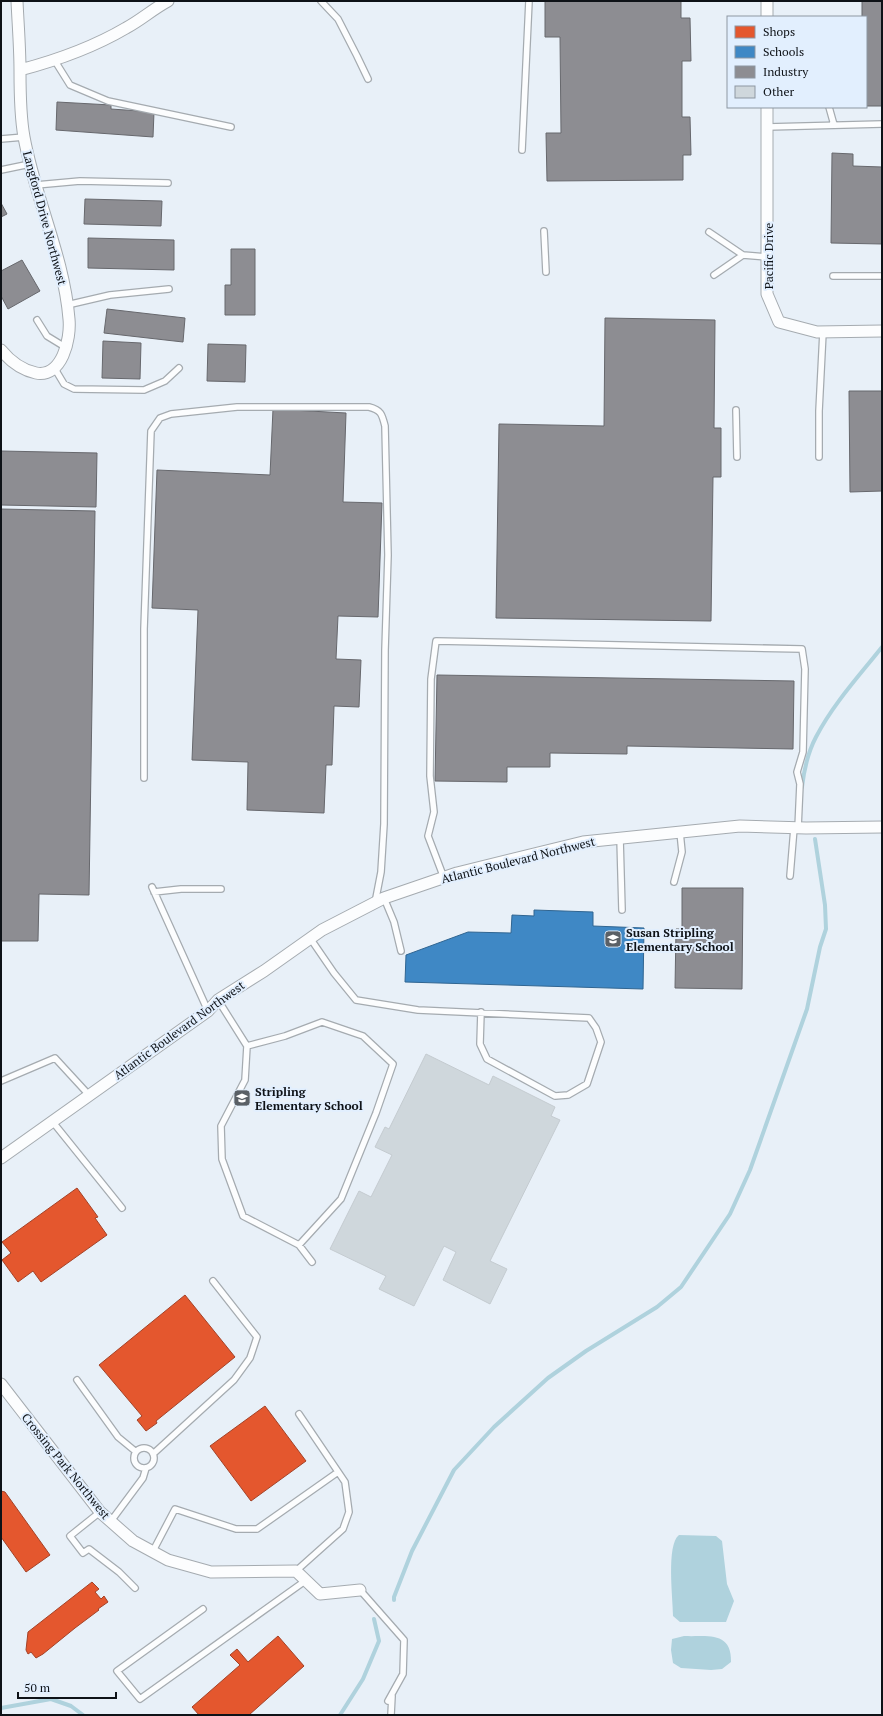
<svg xmlns="http://www.w3.org/2000/svg" width="883" height="1716" viewBox="0 0 883 1716" font-family="'PT Serif',serif">
	<rect width="100%" height="100%" fill="#e8f0f8"/>
	<!-- water -->
	<path fill="#afd2dd" d="M679 1535 716 1536 722 1541 727 1584 734 1601 726 1622H680L673 1616C673 1598 666 1545 679 1535Z
		M684 1636C707 1637 732 1631 731 1662L722 1669 711 1670 681 1668 673 1663 671 1650 672 1639Z"/>
	<!-- shops -->
	<path fill="#e4572e" stroke="#a44227" d="M77 1188 98 1217 95 1218 107 1235 41 1282 33 1271 18 1282 2 1260 11 1253 2 1242Z
		M185 1295 235 1357 156 1421 157 1423 146 1431 137 1420 142 1416 99 1365Z
		M265 1406 306 1461 251 1501 210 1446Z
		M1 1491 5 1492 50 1555 26 1572 1 1537Z
		M92 1582 99 1589 95 1592 101 1599 104 1596 108 1602 98 1609 99 1610 75 1628 43 1654 36 1658 31 1652 28 1654 26 1650 28 1632Z
		M278 1636 304 1666 249 1715H199L192 1707 240 1665 230 1655 237 1649 248 1662Z"/>
	<!-- schools -->
	<path fill="#3f88c5" stroke="#306591" d="M534 910 593 912V926L644 928 643 989 405 982 406 955 468 932 511 933 512 915 534 916Z"/>
	<!-- industry -->
	<path fill="#8d8d92" stroke="#67686d" d="M545 1H681V18H690L691 61H682V117H690L691 155H683V180L547 181 546 133H561L560 37H545Z
		M862 1H882V106H866V17H862Z
		M57 102 111 105V109L154 112 153 137 56 130Z
		M832 153 853 154V166L882 167V244L831 243Z
		M85 199 162 201 161 226 84 224Z
		M1 203 7 214 1 217Z
		M88 238 174 240V270L88 268Z
		M231 249H255V315H225V285H231Z
		M22 260 40 291 8 309 1 296V271Z
		M107 309 185 318 183 342 104 333Z
		M605 318 715 320 714 428H721V477H713L711 621 496 618 499 424 604 426Z
		M103 341 141 343 140 379 102 378Z
		M208 344 246 345 245 382 207 381Z
		M849 391H882V491L850 492Z
		M273 409 346 413 343 502 382 503 378 617 338 616 336 659 361 660 359 707 334 706 332 765H326L324 813 247 810 248 762 192 760 198 610 152 608 157 470 270 475Z
		M1 451 97 453 96 507 1 505Z
		M1 509 95 511 89 895 39 894 38 941H1Z
		M437 675 794 681 793 749 627 746V754L550 753V767H507V782L435 781Z
		M682 888H743L742 989 675 988 676 929H682Z"/>
	<g fill="none" stroke-linecap="round" stroke-linejoin="round">
		<!-- stream -->
		<path stroke="#afd2dd" stroke-width="4" d="M802 787C804 770 808 752 816 737 833 704 859 676 882 647
			M394 1600V1597L412 1551 454 1470 494 1427 548 1378 586 1351 657 1307 681 1287 730 1214 750 1170 807 1009 820 947 826 929 825 905 815 839
			M1 1708 51 1699 71 1706 83 1715
			M340 1715 363 1679 379 1641 374 1619"/>
	</g>
	<!-- building -->
	<path fill="#cfd7dc" stroke="#c4cbd0" d="M426 1054 489 1085 493 1076 555 1107 551 1116 560 1120 490 1261 507 1269 490 1304 443 1280 456 1252 444 1246 414 1306 379 1289 386 1276 330 1249 359 1191 371 1197 392 1155 375 1147 385 1127 389 1129Z"/>
	<g fill="none" stroke-linecap="round" stroke-linejoin="round">
		<!-- service casing -->
		<g stroke="#a5abb0" stroke-width="8">
			<path id="service" d="M321 1 338 19 357 56 368 79
				M55 61 70 85 108 101 231 127
				M829 107 834 125
				M767 127 882 124
				M1 139 24 137
				M522 150 529 1
				M1 170 30 164
				M36 185 80 181 168 183
				M544 231 546 272
				M709 232 743 255 767 257
				M714 275 743 255
				M833 276H882
				M67 305 110 295 169 289
				M37 320 47 336 65 347
				M55 369 64 384 74 389 144 390 165 381 179 368
				M736 410 737 457
				M819 457V411L823 332
				M144 778V629L151 431 160 418 171 414 237 407H369C381 410 382 414 385 426L388 555 385 650 384 824 381 872 375 903
				M620 838 622 910
				M790 876 794 828
				M444 878 428 836 434 812 430 776 431 679 436 641 802 649 805 669 803 752 797 772 800 784 798 828
				M674 882 682 852 680 832
				M152 887 208 1011
				M154 892 181 889H221
				M384 898 394 922 401 951
				M310 938 334 973 356 1000 418 1010 589 1018 596 1028 601 1042 587 1084 568 1095 555 1096 487 1059 480 1044 481 1012
				M218 1000 247 1046 245 1080 221 1126 222 1159 243 1216 299 1245 312 1262
				M247 1046 285 1036 322 1022 363 1036 393 1064 376 1113 341 1199 299 1245
				M1 1081 55 1058 89 1095
				M52 1121 122 1208
				M77 1380 118 1437 135 1451
				M134 1458a10 10 0 1 1 20 0a10 10 0 1 1-20 0Z
				M153 1454 234 1380 250 1358 257 1337 213 1281
				M100 1512 70 1536 83 1553 89 1549 119 1572 135 1588
				M111 1521 143 1478 146 1468
				M153 1551 175 1509 236 1529H257L338 1472
				M296 1571 343 1529 349 1512 345 1482 299 1414
				M360 1590 404 1640 403 1674 388 1701
				M203 1609 117 1671 140 1699 305 1581
				M391 1715 392 1696"/>
		</g>
		<!-- minor casing -->
		<g stroke="#a5abb0" stroke-width="13">
			<path id="minor" d="M767 17V1
				M20 70C58 60 92 48 126 28 141 20 153 9 168 1
				M767 107V294L779 322 817 332 882 331
				M1 350C10 361 22 370 36 373 62 378 71 339 69 319 64 257 35 198 24 137 20 115 20 93 20 71 20 47 18 24 17 1
				M1 1158 208 1011 218 1000 264 971 322 930 384 898 457 873 583 842 740 826 806 828 882 827
				M1 1384 100 1512 133 1541 168 1560 211 1572 296 1571 320 1594 360 1590"/>
		</g>
		<!-- service -->
		<use href="#service" stroke="#fcfdfe" stroke-width="5.5"/>
		<!-- minor -->
		<use href="#minor" stroke="#fcfdfe" stroke-width="11"/>
	</g>
	<!-- icons -->
	<defs>
		<g id="school-square" transform="scale(0.9)"><rect x="-9" y="-9" width="18" height="18" rx="4" fill="#5a6066" stroke="#e2effe"/><path d="M0-5L7-2L0 1L-7-2ZM-4 1L0 2.5L4 1V4Q0 6-4 4Z" fill="#fff"/></g>
	</defs>
	<g fill-rule="evenodd">
		<use href="#school-square" x="613" y="939"/>
		<use href="#school-square" x="242" y="1098"/>
	</g>
	<g text-anchor="middle" dominant-baseline="central" stroke-width="4" stroke-linejoin="round" paint-order="stroke">
		<!-- street labels -->
		<g font-size="12" fill="#0e1217" stroke="#e2effe">
			<text transform="translate(45 218) rotate(75)">Langford Drive Northwest</text>
			<text transform="translate(768 256) rotate(-90)">Pacific Drive</text>
			<text transform="translate(518 860) rotate(-14)">Atlantic Boulevard Northwest</text>
			<text transform="translate(179 1030) rotate(-36)">Atlantic Boulevard Northwest</text>
			<text transform="translate(66 1466) rotate(51)">Crossing Park Northwest</text>
		</g>
		<!-- poi labels -->
		<g font-size="12" font-weight="bold" fill="#0e1217" stroke="#e2effe" text-anchor="start">
			<text x="626" y="932">Susan Stripling<tspan x="626" dy="14">Elementary School</tspan></text>
			<text x="255" y="1091">Stripling<tspan x="255" dy="14">Elementary School</tspan></text>
		</g>
	</g>
	<!-- border -->
	<rect width="883" height="1716" fill="none" stroke="#0e1217" stroke-width="4"/>
	<!-- legend -->
	<rect x="727" y="16" width="140" height="92" fill="#e2effe" stroke="#8d97a2"/>
	<rect x="735" y="26" width="20" height="12" fill="#e4572e" stroke="#8d97a2"/>
	<text x="763" y="36" font-size="12" fill="#0e1217">Shops</text>
	<rect x="735" y="46" width="20" height="12" fill="#3f88c5" stroke="#8d97a2"/>
	<text x="763" y="56" font-size="12" fill="#0e1217">Schools</text>
	<rect x="735" y="66" width="20" height="12" fill="#8d8d92" stroke="#8d97a2"/>
	<text x="763" y="76" font-size="12" fill="#0e1217">Industry</text>
	<rect x="735" y="86" width="20" height="12" fill="#cfd7dc" stroke="#8d97a2"/>
	<text x="763" y="96" font-size="12" fill="#0e1217">Other</text>
	<!-- scale -->
	<path d="M18 1692v6h98v-6" fill="none" stroke="#0e1217" stroke-width="2"/>
	<text x="24" y="1692" font-size="12" fill="#0e1217" stroke="#e2effe" stroke-width="3" paint-order="stroke">50 m</text>
</svg>
